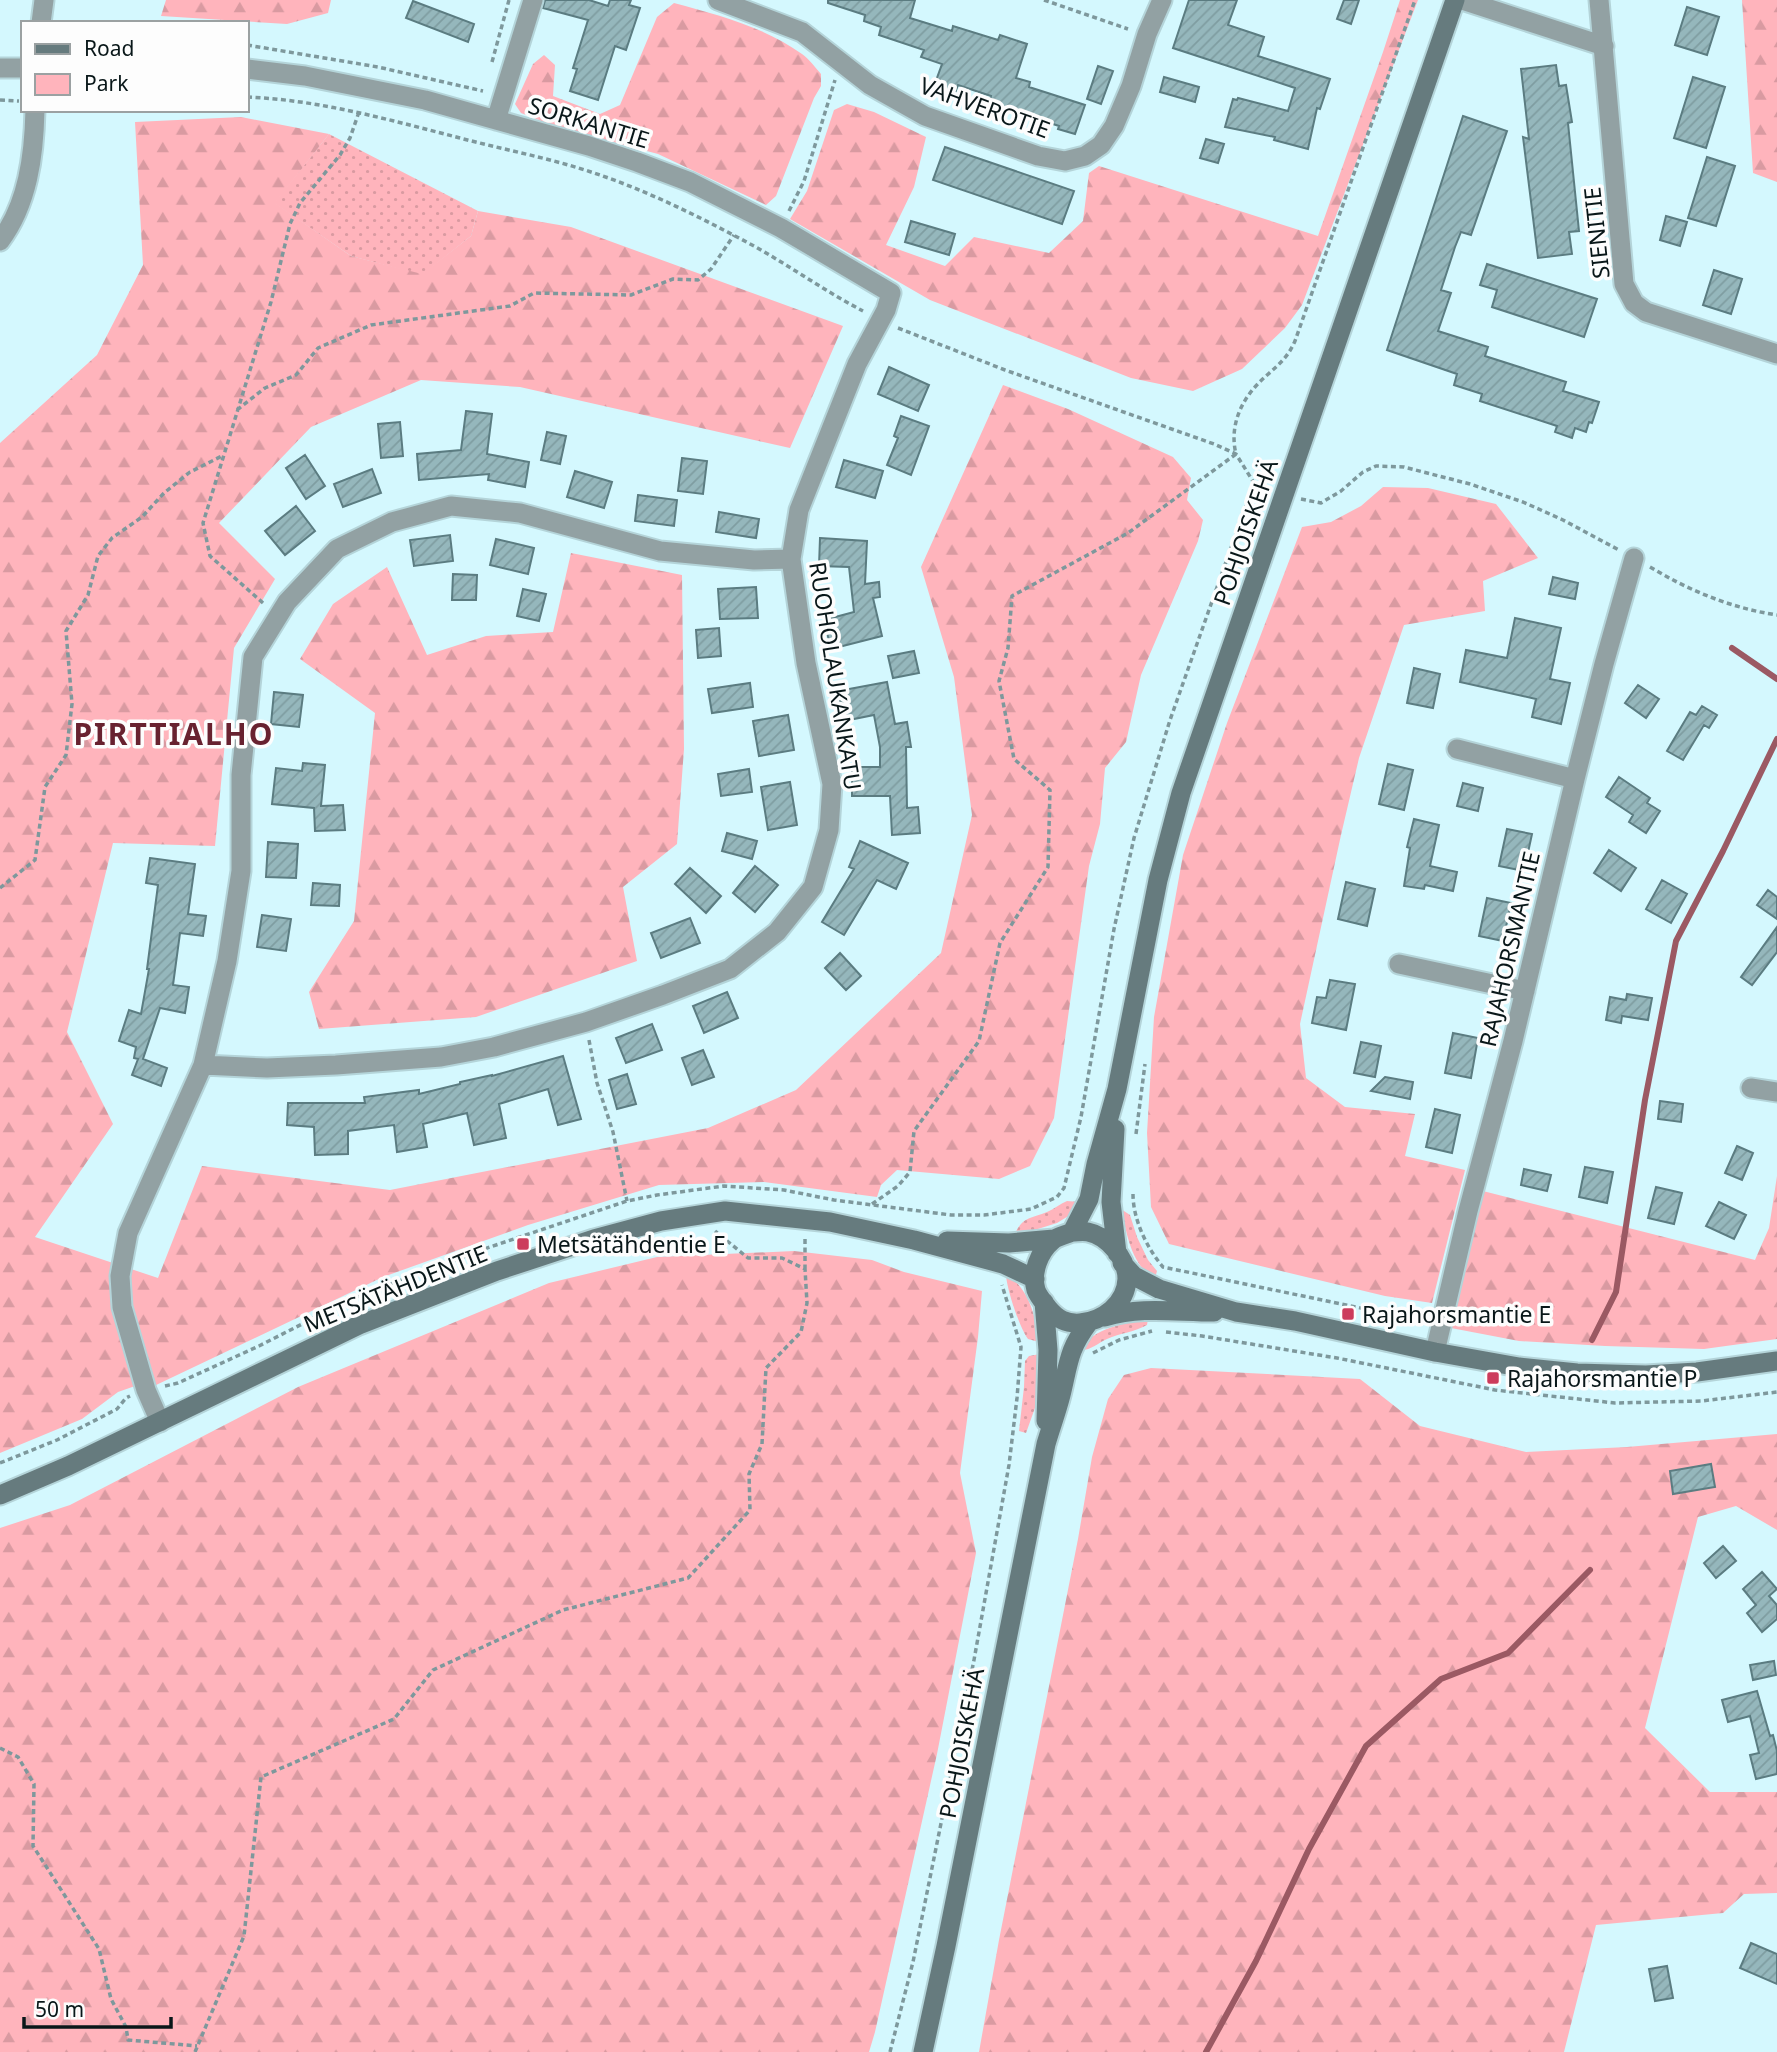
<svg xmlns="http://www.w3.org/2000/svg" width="1777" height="2052" viewBox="0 0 1777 2052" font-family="'Noto Sans',sans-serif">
	<defs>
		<pattern id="green-dots" width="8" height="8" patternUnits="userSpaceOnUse" patternTransform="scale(1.75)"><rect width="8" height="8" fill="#ffb4bc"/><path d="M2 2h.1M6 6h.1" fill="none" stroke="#d99aa1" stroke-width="1.8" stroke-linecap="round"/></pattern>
		<pattern id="forest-firs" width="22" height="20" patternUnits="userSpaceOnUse" patternTransform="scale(1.75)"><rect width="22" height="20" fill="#ffb4bc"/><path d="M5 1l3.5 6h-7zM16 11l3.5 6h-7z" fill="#d99aa1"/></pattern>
		<pattern id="building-hatch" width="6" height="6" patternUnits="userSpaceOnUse" patternTransform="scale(1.75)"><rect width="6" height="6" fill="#95b7bc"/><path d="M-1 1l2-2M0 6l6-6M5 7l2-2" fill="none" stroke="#7f9da1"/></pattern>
	</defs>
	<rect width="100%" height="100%" fill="#d4f8fe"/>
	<!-- green -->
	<path fill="url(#green-dots)" d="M329 134 478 211 471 236 422 275 351 256 274 203Z
		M1067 1201 1080 1202 1070 1215 1057 1223 1025 1233 1015 1234C1022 1217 1032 1218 1047 1212 1054 1209 1060 1204 1067 1201Z
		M1121 1209 1130 1215 1137 1237 1148 1260 1157 1271 1155 1278C1131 1266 1127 1233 1121 1209Z
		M1006 1274C1029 1288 1036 1317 1039 1342L1028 1339C1020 1329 1006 1287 1006 1274Z
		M1148 1319 1147 1325C1135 1332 1120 1333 1107 1339 1098 1343 1090 1351 1080 1350 1093 1328 1125 1323 1148 1319Z
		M1040 1354V1394L1026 1433 1019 1431 1024 1387 1025 1361 1029 1356Z"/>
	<!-- forest -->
	<path fill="url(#forest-firs)" d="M166 0H331L328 13 287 24 161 16Z
		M1400 0H1418L1302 305 1285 328 1242 369 1193 391 1131 378 930 300 790 219 807 191 834 110 847 104 874 112 926 137 914 187 886 245 945 266 974 237 1049 253 1083 221 1089 173 1099 166 1318 236 1383 52Z
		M1742 0H1777V182L1753 173Z
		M674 3C718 15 765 27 802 54 809 59 815 67 821 74V86L814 98 776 196 766 205 658 154 557 127 521 113 515 104 533 64 544 55 555 65 553 96 600 114 620 105 657 17Z
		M241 117 329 134 275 203 351 256 422 274 471 236 478 211 571 227 843 326 790 448 520 387 421 380 311 427 219 523 275 579 234 648 215 846 113 843 67 1032 113 1124 35 1237 158 1278 202 1166 390 1190 708 1128 796 1090 941 953 972 815 954 677 921 567 1003 385 1068 409 1173 457 1191 478 1187 500 1203 520 1198 541 1141 675 1126 742 1105 768 1100 824 1089 866 1054 1118 1030 1166 999 1179 897 1170 881 1185 877 1197 764 1182 659 1185 528 1225 383 1277 154 1386 138 1385 118 1392 82 1419 0 1453V443L97 355 143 265 135 122Z
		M1383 487 1428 488 1496 504 1538 558 1483 581 1485 611 1404 625 1359 758 1341 835 1300 1024 1306 1078 1345 1107 1415 1114 1405 1156 1465 1170 1432 1303 1385 1296 1169 1244 1151 1207 1147 1133 1154 1017 1183 855 1227 723 1302 527 1331 522 1361 506Z
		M571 553 682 575 684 749 677 844 623 887 637 961 476 1017 319 1029 309 992 354 921 375 713 300 659 333 604 387 567 427 655 486 636 553 632Z
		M1777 1176V1339L1704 1349 1605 1346 1519 1341 1451 1328 1455 1301 1483 1191 1755 1260 1769 1228Z
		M794 1251 872 1260 904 1272 982 1291 978 1337 960 1473 976 1553 937 1754 875 2032 869 2052H0V1528L70 1505 298 1387 549 1283 657 1257Z
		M1151 1368 1360 1379 1420 1426 1526 1452 1627 1447 1777 1434V1530L1736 1506 1698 1517 1645 1728 1710 1792H1777V1893L1744 1894 1723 1913 1596 1925 1564 2052H979L999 1940 1078 1539 1092 1457 1108 1399 1124 1375Z"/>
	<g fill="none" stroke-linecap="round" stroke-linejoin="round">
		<!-- stream -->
		<path stroke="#9b5963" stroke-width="6" d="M1732 648 1777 679
			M1592 1340 1616 1292 1645 1100 1676 941 1723 851 1777 739
			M1206 2052 1256 1961 1309 1849 1366 1746 1441 1679 1508 1653 1590 1570"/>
	</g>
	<!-- building -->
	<path fill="url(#building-hatch)" stroke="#5b7c81" stroke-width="2" d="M545 0H589L608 6 610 0H631L629 5 640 8 626 50 615 46 598 100 570 91 577 69 573 68 588 20 543 8Z
		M828 0H915L910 18 952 31 953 26 998 40 1000 35 1027 44 1016 78 1030 82 1029 87 1085 105 1075 134 1058 129 1059 126 989 103 991 96 958 85 954 96 933 89 942 64 921 57 924 50 879 35 881 27 864 21 865 15 828 3Z
		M1189 0H1237L1228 25 1264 37 1258 56 1330 79 1320 109 1317 108 1308 149 1274 140 1275 137 1225 127 1233 99 1237 100 1238 98 1288 111 1295 88 1173 48Z
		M1344 0H1359L1351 24 1337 19Z
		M413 1 474 24 468 42 406 18Z
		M1687 7 1719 17 1707 55 1675 45Z
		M1556 65 1559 86 1566 85 1572 122 1568 123 1579 231 1569 232 1572 254 1538 258 1523 137 1529 139 1521 69Z
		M1098 66 1113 71 1101 104 1087 99Z
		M1164 77 1199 87 1195 102 1160 92Z
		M1693 77 1725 87 1706 148 1674 138Z
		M1463 116 1507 131 1471 235 1461 232 1455 247 1441 290 1451 293 1438 331 1488 347 1485 356 1566 382 1563 391 1599 402 1592 423 1589 422 1586 432 1575 428 1572 438 1555 432 1557 426 1480 401 1482 394 1454 385 1457 374 1387 350Z
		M1206 139 1224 144 1218 163 1200 158Z
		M945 147 1074 191 1062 224 933 180Z
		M1707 157 1735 166 1716 226 1688 218Z
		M1666 216 1687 222 1680 246 1660 240Z
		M911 221 955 234 949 255 905 242Z
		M1487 264 1597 299 1584 337 1492 307 1497 290 1480 285Z
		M1714 270 1742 279 1731 314 1703 305Z
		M889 367 929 385 918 411 878 394Z
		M466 411 492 414 487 454 529 462 525 487 488 480 489 474 419 480 417 454 461 450Z
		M901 416 929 426 911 475 887 465 898 438 894 436Z
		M400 422 403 456 381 458 378 424Z
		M547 432 566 436 560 464 541 460Z
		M305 455 325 486 306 499 286 468Z
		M682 458 707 461 703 494 678 491Z
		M844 460 883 471 875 498 836 487Z
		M372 469 381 493 343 507 334 484Z
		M575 471 612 482 604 508 567 497Z
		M638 495 677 500 674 526 635 521Z
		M296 506 315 531 285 555 265 531Z
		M719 512 759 519 756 538 716 532Z
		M450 535 453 561 414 566 410 540Z
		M820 538 867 541 865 584 879 582 880 597 873 598 882 636 831 649 824 620 854 612 849 567 819 566Z
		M496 539 534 548 528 574 490 565Z
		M453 574 477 575 476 600H452Z
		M1553 577 1578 583 1575 599 1549 594Z
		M756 587 758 618 720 619 718 589Z
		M523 589 546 594 539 621 517 616Z
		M1515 618 1561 628 1550 679 1570 683 1561 724 1532 717 1536 699 1460 682 1466 650 1507 658Z
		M719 628 721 656 698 658 696 630Z
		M914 651 919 673 893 678 888 656Z
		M1414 668 1440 674 1433 708 1407 703Z
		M887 682 895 724 907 722 911 747H906L907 808 918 807 920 833 892 835 890 796H852V767H880V747L874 715 844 721 838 691Z
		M750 683 753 707 712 713 708 689Z
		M1638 685 1659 699 1646 718 1625 703Z
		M274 692 303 695 299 727 271 724Z
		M1702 706 1717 715 1709 728 1704 725 1683 760 1667 751 1690 712 1696 715Z
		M788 715 794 750 759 756 753 721Z
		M303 763 325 765 321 806 343 805 345 830 315 831 314 808 272 804 276 768 302 771Z
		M1388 764 1413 770 1404 810 1379 804Z
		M749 769 752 792 721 796 718 774Z
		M1619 777 1650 798 1647 803 1660 811 1646 833 1629 822 1633 815 1606 797Z
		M790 782 797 825 768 830 761 787Z
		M1463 783 1483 788 1478 811 1457 806Z
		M1414 819 1439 825 1430 866 1457 872 1453 891 1425 885 1424 889 1404 886 1410 848 1407 847Z
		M1507 829 1532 834 1524 871 1499 866Z
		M727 833 757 841 752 859 722 851Z
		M860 841 908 863 896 889 877 880 844 935 822 922 854 869 849 867Z
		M268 842 298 844 296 878 266 877Z
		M1609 850 1636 868 1621 891 1594 873Z
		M150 858 195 864 188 914 206 916 203 936 180 933 173 985 189 987 185 1013 160 1008 143 1059 167 1068 161 1086 132 1075 138 1059 134 1058 136 1047 119 1041 129 1010 141 1014 149 969H147L158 885 146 883Z
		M755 866 778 885 755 912 733 893Z
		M690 868 721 896 706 913 675 884Z
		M1662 880 1687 894 1671 923 1646 909Z
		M1346 882 1375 889 1367 926 1338 919Z
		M313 883 340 885 339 906 311 905Z
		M1768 890 1777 897V919L1757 905Z
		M1487 898 1511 903 1503 941 1479 936Z
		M262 915 291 919 286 951 257 947Z
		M690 918 700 943 661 958 651 933Z
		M1777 927V952L1752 985 1741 977Z
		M840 953 861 976 846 990 825 968Z
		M1330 980 1355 984 1346 1030 1312 1023 1317 997 1326 998Z
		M727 992 738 1018 704 1033 693 1006Z
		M1627 994 1652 998 1648 1020 1622 1016 1621 1023 1606 1020 1610 997 1626 1000Z
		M652 1024 662 1050 626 1063 616 1038Z
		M1453 1033 1478 1038 1471 1078 1445 1073Z
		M1361 1042 1381 1046 1375 1077 1354 1073Z
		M703 1050 714 1077 692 1085 682 1058Z
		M563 1056 581 1119 558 1125 548 1089 499 1104 506 1138 474 1145 467 1113 423 1124 427 1147 397 1152 394 1125 348 1131V1154L315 1155 314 1127 287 1125 288 1103H365L364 1097 419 1090V1094L460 1084V1082L492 1075V1076Z
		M627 1074 636 1104 617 1109 609 1080Z
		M1385 1077 1413 1082 1410 1099 1371 1091Z
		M1660 1101 1683 1104 1681 1122 1658 1119Z
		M1435 1109 1460 1115 1452 1153 1426 1147Z
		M1737 1146 1753 1153 1742 1180 1725 1173Z
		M1585 1167 1613 1172 1607 1203 1579 1197Z
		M1524 1169 1551 1175 1547 1191 1521 1185Z
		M1656 1187 1682 1193 1674 1224 1648 1218Z
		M1719 1202 1746 1215 1734 1239 1706 1226Z
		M1711 1464 1715 1487 1673 1494 1670 1471Z
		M1723 1546 1736 1561 1716 1578 1704 1563Z
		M1762 1572 1777 1589 1769 1596 1777 1605V1619L1762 1632 1747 1613 1756 1605 1743 1589Z
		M1774 1661 1776 1675 1753 1680 1750 1665Z
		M1757 1691 1770 1736 1773 1735 1777 1751V1774L1756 1779 1750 1755 1759 1753 1750 1716 1728 1722 1722 1700Z
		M1751 1943 1777 1954V1984L1740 1968Z
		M1667 1966 1673 1998 1655 2001 1649 1969Z"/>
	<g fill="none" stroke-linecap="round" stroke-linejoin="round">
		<!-- minor casing -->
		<g stroke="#b4d4d9" stroke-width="23">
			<path id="minor" d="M718 0 802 32 870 85 925 116 1038 156 1065 161 1085 156 1101 145 1114 126 1131 86 1147 34 1162 0
				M1462 0 1604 46
				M1599 0 1624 284 1634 303 1646 312 1777 354
				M41 23 44 0
				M0 68H23
				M496 120 533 0
				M0 241C28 204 34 155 35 110
				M1457 749 1575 779
				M1399 964 1525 991
				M203 1065 267 1068 336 1065 441 1057 494 1047 586 1022 663 995 730 969 777 932 813 887 829 830 832 784 806 663 791 559 799 510 857 364 886 310 891 293 781 228 690 182 637 162 589 146 425 100 305 76 247 69
				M1751 1088 1777 1092
				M1435 1352 1468 1211 1513 1041 1575 779 1604 664 1634 558
				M160 1422 146 1390 122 1307 120 1276 128 1233 203 1065 227 961 241 871V775L253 657 287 602 337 549 392 522 451 506 520 513 660 551 754 560 791 559"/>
		</g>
		<!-- secondary casing -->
		<g stroke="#b4d4d9" stroke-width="23">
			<path id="secondary" d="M1115 1129 1111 1202 1117 1253
				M1072 1232 1089 1199 1096 1164 1117 1089 1158 880 1181 793 1455 0
				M1072 1232C1077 1232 1083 1231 1088 1232 1108 1236 1127 1259 1127 1279 1126 1304 1103 1321 1080 1323 1066 1324 1057 1319 1048 1308 1044 1303 1038 1296 1036 1290 1031 1273 1039 1252 1052 1241 1057 1236 1066 1235 1072 1232Z
				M947 1241 1009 1243 1054 1239
				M1122 1263 1134 1276 1159 1289 1236 1312 1295 1321 1435 1352 1519 1367 1577 1373 1646 1375 1697 1372 1777 1361
				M1044 1302 1048 1350 1046 1421
				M1105 1317C1141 1306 1176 1312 1214 1312
				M0 1495 68 1466 359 1325 497 1271 594 1239 661 1221 725 1211 830 1222 914 1240 1003 1264 1035 1279
				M923 2052 946 1946 1046 1444C1051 1427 1057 1411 1061 1395 1069 1362 1068 1350 1089 1322"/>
		</g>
		<!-- path -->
		<path stroke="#7e989c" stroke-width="3.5" stroke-dasharray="5 3.5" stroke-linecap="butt" d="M1044 0 1128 29
			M247 45 378 67 483 91
			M492 62 509 0
			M247 97C320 100 390 120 460 138 505 150 550 158 594 173 642 189 690 212 735 236 779 258 819 288 863 311
			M0 100 19 101
			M789 211 804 181 835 80
			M898 328 1005 370 1214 444 1236 454 1254 483 1267 488
			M237 410 265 388 296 375 318 348 371 325 510 306 534 293 631 295 673 279 698 280 711 269 734 235
			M1301 499 1321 503 1341 491 1363 472 1376 466 1404 467 1470 484 1523 502 1563 520 1619 550
			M1650 567C1690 591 1731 608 1777 615
			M263 603 210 556 203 523 271 302 290 224 300 203 340 155 350 138 360 109
			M0 888 35 860 45 787 66 755 72 704 66 631 88 595 98 556 112 538 142 517 164 493 190 472 222 456
			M589 1040 597 1083 613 1132 627 1201
			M1136 1134 1145 1064
			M1133 1194C1133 1220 1147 1248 1163 1267L1404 1317 1423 1316
			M872 1204 898 1186 910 1172 914 1131 979 1041 1000 943 1048 867 1050 790 1014 759 999 681 1008 648 1012 596 1128 533 1236 454C1230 430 1238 406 1255 387 1270 370 1285 364 1295 341L1415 0
			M805 1239V1269
			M1166 1332 1202 1336 1337 1358 1495 1390 1615 1403 1701 1401 1777 1392
			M1093 1353 1119 1340 1152 1331
			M165 1386 178 1383 259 1346 351 1299 490 1247 627 1201 657 1195 724 1186 784 1190 834 1200 951 1215H984L1031 1209 1057 1197 1064 1188 1081 1117 1114 929 1134 838 1170 720 1254 483
			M0 1463 57 1440 117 1409 126 1398 130 1396
			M0 1748 18 1757 34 1784 33 1846 99 1949 111 1999 126 2027 128 2040 197 2046
			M195 2052 244 1936 261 1777 394 1719 433 1670 563 1610 688 1578 750 1510 749 1474 762 1444 766 1368 801 1332 807 1303 805 1269 782 1258H748L715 1231
			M890 2052 913 1962 974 1660 1009 1465 1017 1398 1021 1347 1002 1285"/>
		<!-- minor -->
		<use href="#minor" stroke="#92a1a3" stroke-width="19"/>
		<!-- secondary -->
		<use href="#secondary" stroke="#667b7e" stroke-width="19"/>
	</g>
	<!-- markers -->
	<g fill="#cc3c5c" stroke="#fdfdfd" stroke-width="2.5">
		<rect x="516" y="1237" width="14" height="14" rx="3.5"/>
		<rect x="1341" y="1307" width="14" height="14" rx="3.5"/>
		<rect x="1486" y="1371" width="14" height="14" rx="3.5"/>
	</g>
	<g text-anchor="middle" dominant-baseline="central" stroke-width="7" stroke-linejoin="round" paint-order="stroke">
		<!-- street labels -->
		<g font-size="23" fill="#091719" stroke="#fdfdfd">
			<text transform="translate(985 107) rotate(20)">VAHVEROTIE</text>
			<text transform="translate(589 122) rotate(17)">SORKANTIE</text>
			<text transform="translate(1596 233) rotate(-96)">SIENITIE</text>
			<text transform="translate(1245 532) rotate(-71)">POHJOISKEHÄ</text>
			<text transform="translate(836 676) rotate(81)">RUOHOLAUKANKATU</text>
			<text transform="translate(1509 949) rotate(-77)">RAJAHORSMANTIE</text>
			<text transform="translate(395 1288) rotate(-22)">METSÄTÄHDENTIE</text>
			<text transform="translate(961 1743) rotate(-79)">POHJOISKEHÄ</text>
		</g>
		<!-- poi labels -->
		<g font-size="23" fill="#091719" stroke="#fdfdfd" text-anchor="start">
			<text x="537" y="1244">Metsätähdentie E</text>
			<text x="1362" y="1314">Rajahorsmantie E</text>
			<text x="1507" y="1378">Rajahorsmantie P</text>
		</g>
		<!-- district labels -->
		<g font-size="30" font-weight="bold" letter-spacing="2" fill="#682230" stroke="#fdfdfd">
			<text x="174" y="733">PIRTTIALHO</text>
		</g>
	</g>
	<!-- legend -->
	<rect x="21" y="21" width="228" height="91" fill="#fdfdfd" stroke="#9ba1a2" stroke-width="2"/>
	<rect x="35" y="44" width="35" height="10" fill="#667b7e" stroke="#9ba1a2" stroke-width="2"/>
	<text x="84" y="56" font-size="21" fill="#091719">Road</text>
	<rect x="35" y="74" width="35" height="21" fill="#ffb4bc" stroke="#9ba1a2" stroke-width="2"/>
	<text x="84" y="91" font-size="21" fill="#091719">Park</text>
	<!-- scale -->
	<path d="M24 2017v10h147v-10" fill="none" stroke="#091719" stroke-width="3.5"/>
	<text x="35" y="2017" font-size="21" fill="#091719" stroke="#fdfdfd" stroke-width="5" paint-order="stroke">50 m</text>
</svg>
